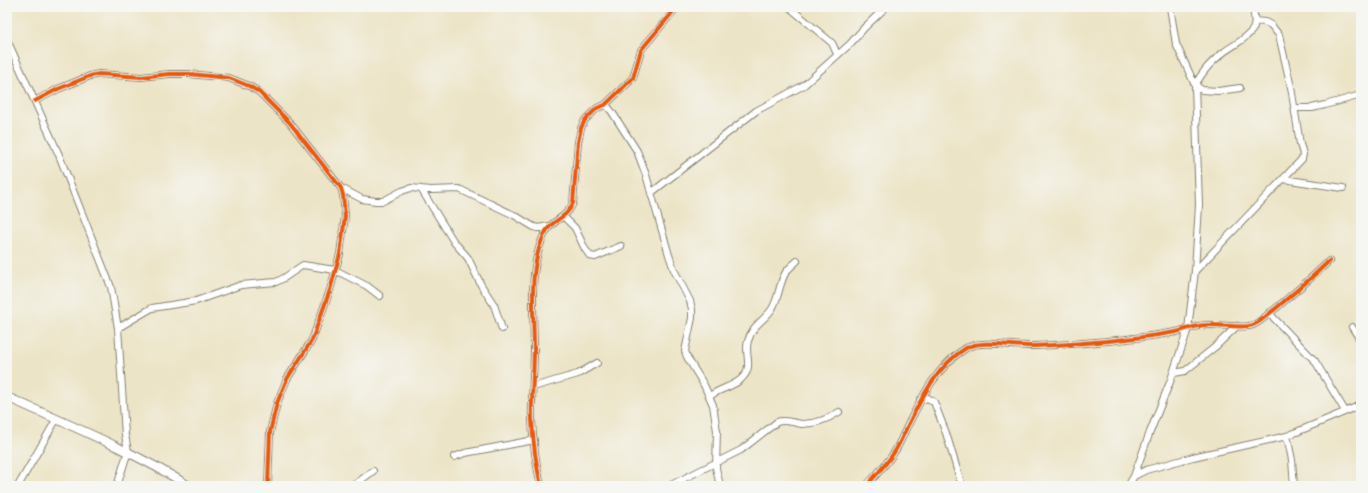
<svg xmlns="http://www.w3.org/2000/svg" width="1368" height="493" viewBox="0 0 1368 493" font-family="'Architects Daughter',sans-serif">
	<rect width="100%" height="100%" fill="#f6f6f2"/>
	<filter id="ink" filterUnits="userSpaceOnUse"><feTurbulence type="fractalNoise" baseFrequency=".025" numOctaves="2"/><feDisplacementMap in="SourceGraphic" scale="8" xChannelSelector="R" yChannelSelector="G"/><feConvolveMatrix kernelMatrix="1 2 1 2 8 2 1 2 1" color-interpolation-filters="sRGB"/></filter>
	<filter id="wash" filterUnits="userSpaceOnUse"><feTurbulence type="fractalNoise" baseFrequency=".012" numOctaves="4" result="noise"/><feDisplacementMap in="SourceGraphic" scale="16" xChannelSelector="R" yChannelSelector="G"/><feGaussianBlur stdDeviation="0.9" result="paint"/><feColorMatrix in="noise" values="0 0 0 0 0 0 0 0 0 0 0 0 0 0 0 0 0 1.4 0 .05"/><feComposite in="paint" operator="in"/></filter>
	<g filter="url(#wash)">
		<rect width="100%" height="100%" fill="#ece4c6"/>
	</g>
	<g filter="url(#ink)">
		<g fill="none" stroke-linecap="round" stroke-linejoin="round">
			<!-- minor casing -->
			<g stroke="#848071" stroke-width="8">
				<path id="minor" d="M789 7 832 43 837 54
					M1170 7 1176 44 1195 85 1202 90 1218 91 1240 88
					M7 40 59 155 111 287 118 328 125 435 128 451 117 486
					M35 101 58 89 90 76 99 74 141 77 169 74H189L229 78 249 86 259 92 290 123 341 188 343 195 345 216 340 254 330 290 312 340 287 379 277 403 270 432 268 486
					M605 105 608 107 612 112 637 151 646 175 669 255 674 270 690 301 692 309V318L685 351 687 357 704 385 713 405 717 431 716 468 720 486
					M1295 108H1312L1325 105 1361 95
					M1283 179 1343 188
					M341 188 362 199 376 201H383L402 191 411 188 431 190 459 189 514 215 534 227 538 228 549 226
					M421 189 454 242 468 258 481 285 494 305 502 329
					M651 193 756 111 804 85 850 44 865 27 886 7
					M564 217 575 228 585 249 590 256 595 257 621 246
					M1195 271 1302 159 1303 154 1300 144 1291 87 1279 35 1271 25 1265 22 1255 21
					M1269 313 1315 361 1345 411
					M1352 327 1361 341
					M118 328 152 308 196 301 241 285 276 282 284 278 303 265 335 270 367 286 380 296
					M1174 373 1185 371 1215 347 1237 326
					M533 387 578 374 597 363
					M710 396C720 388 737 386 744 376 753 365 744 353 748 341 753 324 763 322 772 309 779 298 779 283 786 272 789 268 794 264 797 261
					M920 400 928 398 934 402 946 433 962 486
					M1287 436 1292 460 1294 486
					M454 457 465 453 534 440
					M1134 476 1150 432 1170 382 1188 329 1195 271 1199 205 1195 85C1204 70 1210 63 1224 52 1233 45 1247 39 1253 29 1257 22 1253 14 1253 7
					M18 486 56 420
					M353 486 373 471
					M541 486C536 464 533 442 532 420 531 396 534 373 534 350 534 313 528 270 544 235 551 219 566 220 573 203L578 142 581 128 585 120 597 108 605 105 633 78 641 50 677 7
					M669 486 741 450 777 422C785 419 794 423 802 424 816 424 828 419 839 412
					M866 486C876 475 887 464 895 451 900 443 903 435 907 427 922 397 937 366 966 348 981 339 1016 347 1035 346 1081 344 1130 340 1176 332 1184 330 1191 327 1199 326 1215 322 1241 330 1253 325 1261 322 1268 314 1275 309 1294 293 1312 278 1329 261
					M1128 486 1134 476 1146 470 1193 457 1287 436 1361 405"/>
			</g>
			<!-- secondary casing -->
			<g stroke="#848071" stroke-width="10">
				<path id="secondary" d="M7 397C69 425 131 450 189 486"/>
			</g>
			<!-- minor -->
			<use href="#minor" stroke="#fff" stroke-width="6"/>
			<!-- secondary -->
			<use href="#secondary" stroke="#fff" stroke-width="8"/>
			<!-- cycleway casing -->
			<g stroke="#f6f6f2" stroke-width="6">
				<path id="cycleway" d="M35 101 58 89 90 76 99 74 141 77 169 74H189L229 78 249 86 259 92 290 123 341 188 343 195 345 216 340 254 330 290 312 340 287 379 277 403 270 432 268 486
					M541 486C536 464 533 442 532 420 531 396 534 373 534 350 534 313 528 270 544 235 551 219 566 220 573 203L578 142 581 128 585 120 597 108 605 105 633 78 641 50 677 7
					M866 486C876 475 887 464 895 451 900 443 903 435 907 427 922 397 937 366 966 348 981 339 1016 347 1035 346 1081 344 1130 340 1176 332 1184 330 1191 327 1199 326 1215 322 1241 330 1253 325 1261 322 1268 314 1275 309 1294 293 1312 278 1329 261"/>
			</g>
			<!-- cycleway -->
			<use href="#cycleway" stroke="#e8590c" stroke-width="4"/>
		</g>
	</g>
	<!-- margin -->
	<rect width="1368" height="493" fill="none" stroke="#f6f6f2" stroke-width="24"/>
</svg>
